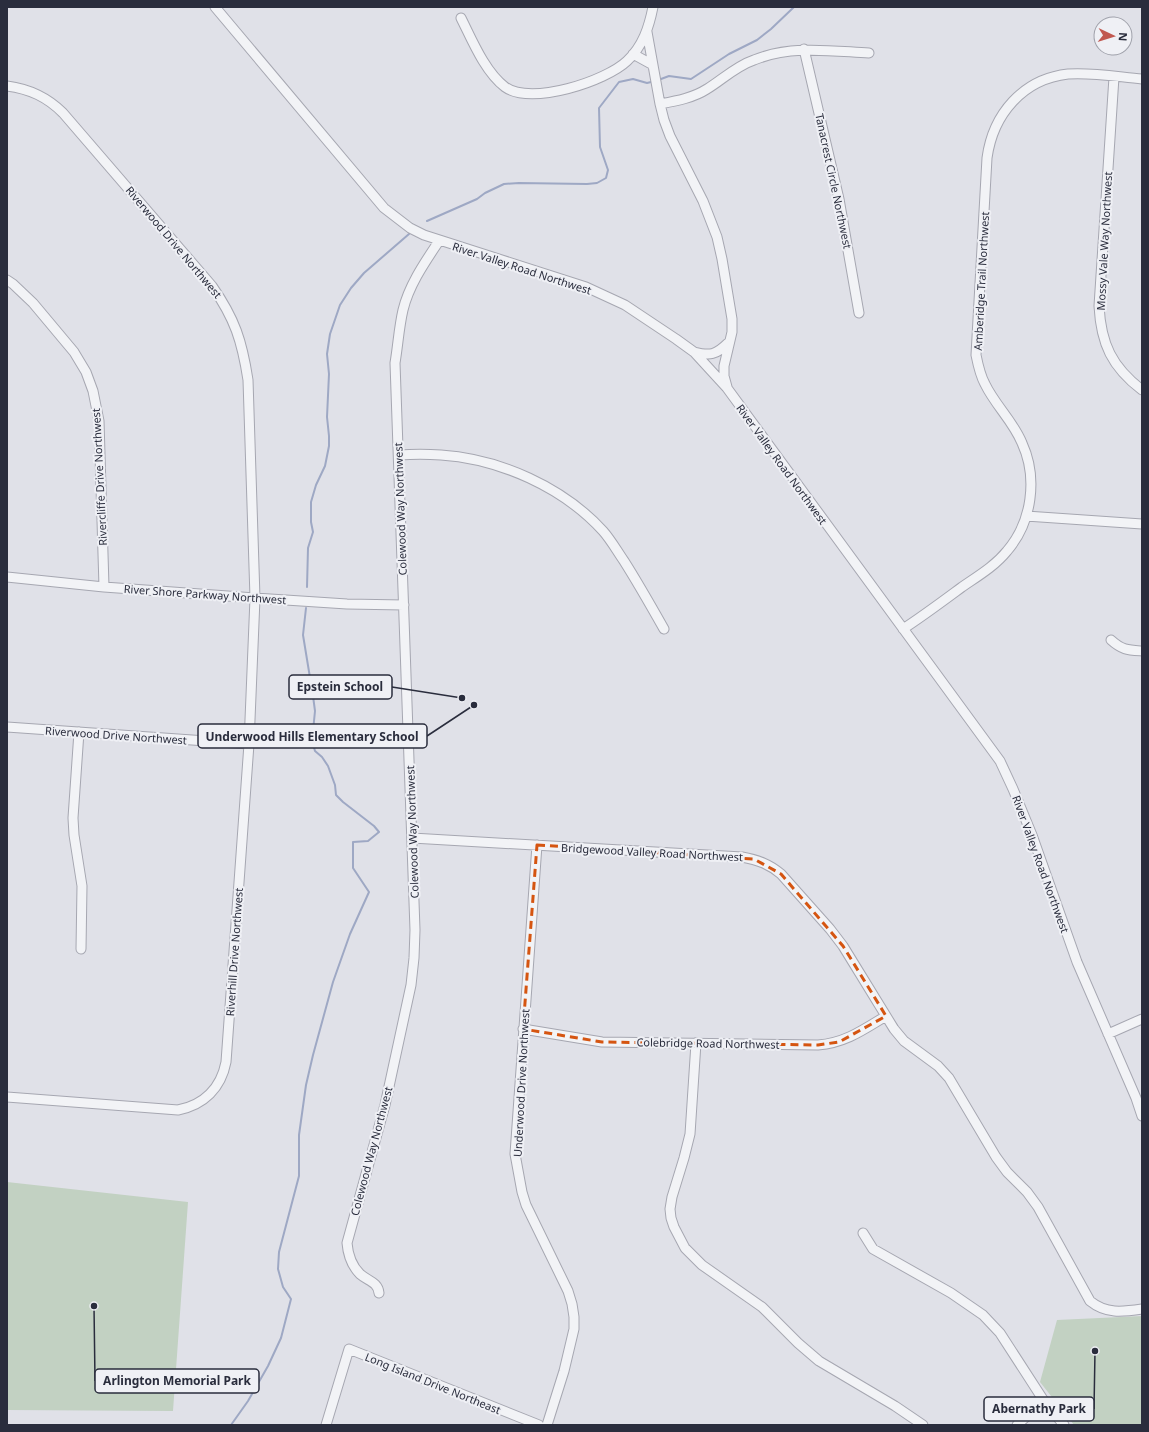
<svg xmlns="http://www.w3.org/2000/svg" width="1149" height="1432" viewBox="0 0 1149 1432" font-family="'Noto Sans',sans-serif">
	<rect width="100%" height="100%" fill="#e0e1e8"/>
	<!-- green -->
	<path fill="#c2d1c2" d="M7 1182 188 1202 173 1411 7 1410Z
		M1142 1316V1425H1074L1040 1382 1057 1320Z"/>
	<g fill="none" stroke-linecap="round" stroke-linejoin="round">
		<!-- stream -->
		<path stroke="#9ea8c4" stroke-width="2" d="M661 79 669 76 691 79 729 54 757 40 771 29 794 7
			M427 221 477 199 485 193 504 184 519 183 587 184 597 183 606 178 608 170 600 147 599 108 619 82 633 79 647 83 651 82
			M307 587 308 548 313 532 311 522V502L316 485 325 466 329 446V436L327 417 329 374 327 354 330 334 340 305 351 288 364 273 409 234
			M231 1425 248 1401 268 1366 281 1338 291 1299 283 1287 278 1269 279 1252 299 1176V1135L306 1085 313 1055 333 982 350 934 369 892 353 868V842L368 841 379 832 374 826 343 802 336 795 335 785 328 766 322 757 315 751 312 741 315 711 313 696 303 635 306 608"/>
		<!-- minor casing -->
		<g stroke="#a6a7b1" stroke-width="11">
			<path id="minor" d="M215 7 384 208 410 228 424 235 586 287 625 305 676 339 694 352 727 388 1000 761 1013 789 1032 835 1077 962 1136 1098 1142 1116
				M461 18C472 40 485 72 505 87 531 106 606 81 627 61 643 46 649 27 653 7
				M647 32 660 104 664 120 670 136 703 201 717 237 722 259 732 319V332L724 366V376L727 387
				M804 49 839 199 859 313
				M633 54 653 65
				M1114 77 1099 306C1101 344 1112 367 1142 390
				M7 86C30 89 47 97 63 113L212 286C235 319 242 341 248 380L255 598 249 744 226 1062C221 1088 204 1105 178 1110L7 1097
				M660 104C676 101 693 98 707 89 722 80 736 66 754 60 791 45 830 51 869 53
				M7 280 13 284 33 303 74 352 86 372 93 391 99 421 104 587
				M694 352C710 356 716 355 728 343
				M399 455C413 454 427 454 441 455 500 459 563 487 603 531 611 540 617 551 624 561 638 583 651 606 664 629
				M1026 516 1142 524
				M7 577 104 587 255 598 347 604 404 605
				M903 629C923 616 943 601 962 587 978 576 995 566 1007 551 1032 522 1038 478 1022 443 1013 421 995 405 985 384 980 375 978 365 976 355L987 158C993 114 1023 79 1068 74 1091 72 1119 77 1142 79
				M1111 640C1122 650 1128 650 1142 651
				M7 727 249 744
				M79 732 73 818 74 835 82 886 81 949
				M412 838 742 857C758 860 769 864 781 874L830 929 843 946 894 1029 904 1041 938 1066 949 1078 996 1157 1007 1172 1027 1192 1038 1207 1090 1301C1106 1314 1122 1312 1142 1309
				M537 845 515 1154 522 1192 526 1205 568 1291 572 1304 574 1317V1329L564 1371 547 1425
				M523 1029 602 1042 818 1045C845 1043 863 1030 886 1016
				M1108 1034 1142 1019
				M696 1043 690 1134 684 1158 672 1197 670 1209 671 1218 674 1227 685 1248 702 1265 762 1307 798 1343 819 1361 895 1406 923 1425
				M863 1233 873 1249 951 1293 983 1315 1000 1333 1044 1401 1064 1425
				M379 1293C378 1282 368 1281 360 1274 351 1265 348 1255 347 1243L385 1105 411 985 414 958 415 930 395 363C398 345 399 327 403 310 409 285 425 262 439 241
				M326 1425 349 1349 539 1425
				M1017 1425 1044 1401"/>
		</g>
		<!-- minor -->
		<use href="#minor" stroke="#f2f3f6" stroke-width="9"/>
	</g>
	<!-- marked area -->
	<path fill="none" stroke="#d55511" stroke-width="3" stroke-dasharray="8 5" stroke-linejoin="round" d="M537 845 754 859 781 874 843 946 886 1016 839 1042 818 1045 602 1042 523 1029Z"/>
	<g text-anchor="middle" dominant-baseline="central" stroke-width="4" stroke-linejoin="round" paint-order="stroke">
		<!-- street labels -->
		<g font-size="11" fill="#2a2d3d" stroke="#eff0f5">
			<text transform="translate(834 181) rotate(78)">Tanacrest Circle Northwest</text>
			<text transform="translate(1104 241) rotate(-87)">Mossy Vale Way Northwest</text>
			<text transform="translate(174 242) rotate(50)">Riverwood Drive Northwest</text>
			<text transform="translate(522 268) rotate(18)">River Valley Road Northwest</text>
			<text transform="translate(981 281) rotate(-87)">Amberidge Trail Northwest</text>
			<text transform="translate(782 464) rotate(54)">River Valley Road Northwest</text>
			<text transform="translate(99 477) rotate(-93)">Rivercliffe Drive Northwest</text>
			<text transform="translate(400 509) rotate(-92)">Colewood Way Northwest</text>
			<text transform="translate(205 594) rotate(4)">River Shore Parkway Northwest</text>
			<text transform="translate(116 735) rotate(4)">Riverwood Drive Northwest</text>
			<text transform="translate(412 832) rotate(-92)">Colewood Way Northwest</text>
			<text transform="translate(652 852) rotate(3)">Bridgewood Valley Road Northwest</text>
			<text transform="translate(1041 864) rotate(70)">River Valley Road Northwest</text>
			<text transform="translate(234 952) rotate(-86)">Riverhill Drive Northwest</text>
			<text transform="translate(708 1043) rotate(1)">Colebridge Road Northwest</text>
			<text transform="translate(521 1083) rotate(-87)">Underwood Drive Northwest</text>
			<text transform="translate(371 1151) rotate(-75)">Colewood Way Northwest</text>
			<text transform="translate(433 1383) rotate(22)">Long Island Drive Northeast</text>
		</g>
	</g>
	<!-- callouts -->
	<path fill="none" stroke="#2a2d3d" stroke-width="1.5" d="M462 698L392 687M474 705L427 736M94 1306L95 1381M1095 1351L1094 1409"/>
	<g fill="#2a2d3d" stroke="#eff0f5" stroke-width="1.5">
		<circle cx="462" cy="698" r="4"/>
		<circle cx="474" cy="705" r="4"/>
		<circle cx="94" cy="1306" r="4"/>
		<circle cx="1095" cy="1351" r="4"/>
	</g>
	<g fill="#eff0f5" stroke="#2a2d3d" stroke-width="1.5">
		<rect x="289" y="675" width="103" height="24" rx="4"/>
		<rect x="198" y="724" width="229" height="24" rx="4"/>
		<rect x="95" y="1369" width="164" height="24" rx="4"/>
		<rect x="984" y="1397" width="110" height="24" rx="4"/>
	</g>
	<g font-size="12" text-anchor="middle" font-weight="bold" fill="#2a2d3d">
		<text x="340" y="691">Epstein School</text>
		<text x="312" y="741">Underwood Hills Elementary School</text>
		<text x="177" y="1385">Arlington Memorial Park</text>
		<text x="1039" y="1413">Abernathy Park</text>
	</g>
	<!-- border -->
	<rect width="1149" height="1432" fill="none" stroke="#2a2d3d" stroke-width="16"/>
	<!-- north arrow -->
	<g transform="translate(1113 36) rotate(94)"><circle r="19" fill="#eff0f5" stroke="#a0a2ab"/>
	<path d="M0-3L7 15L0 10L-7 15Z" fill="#c15850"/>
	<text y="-6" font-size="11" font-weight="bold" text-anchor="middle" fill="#2a2d3d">N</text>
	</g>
</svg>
